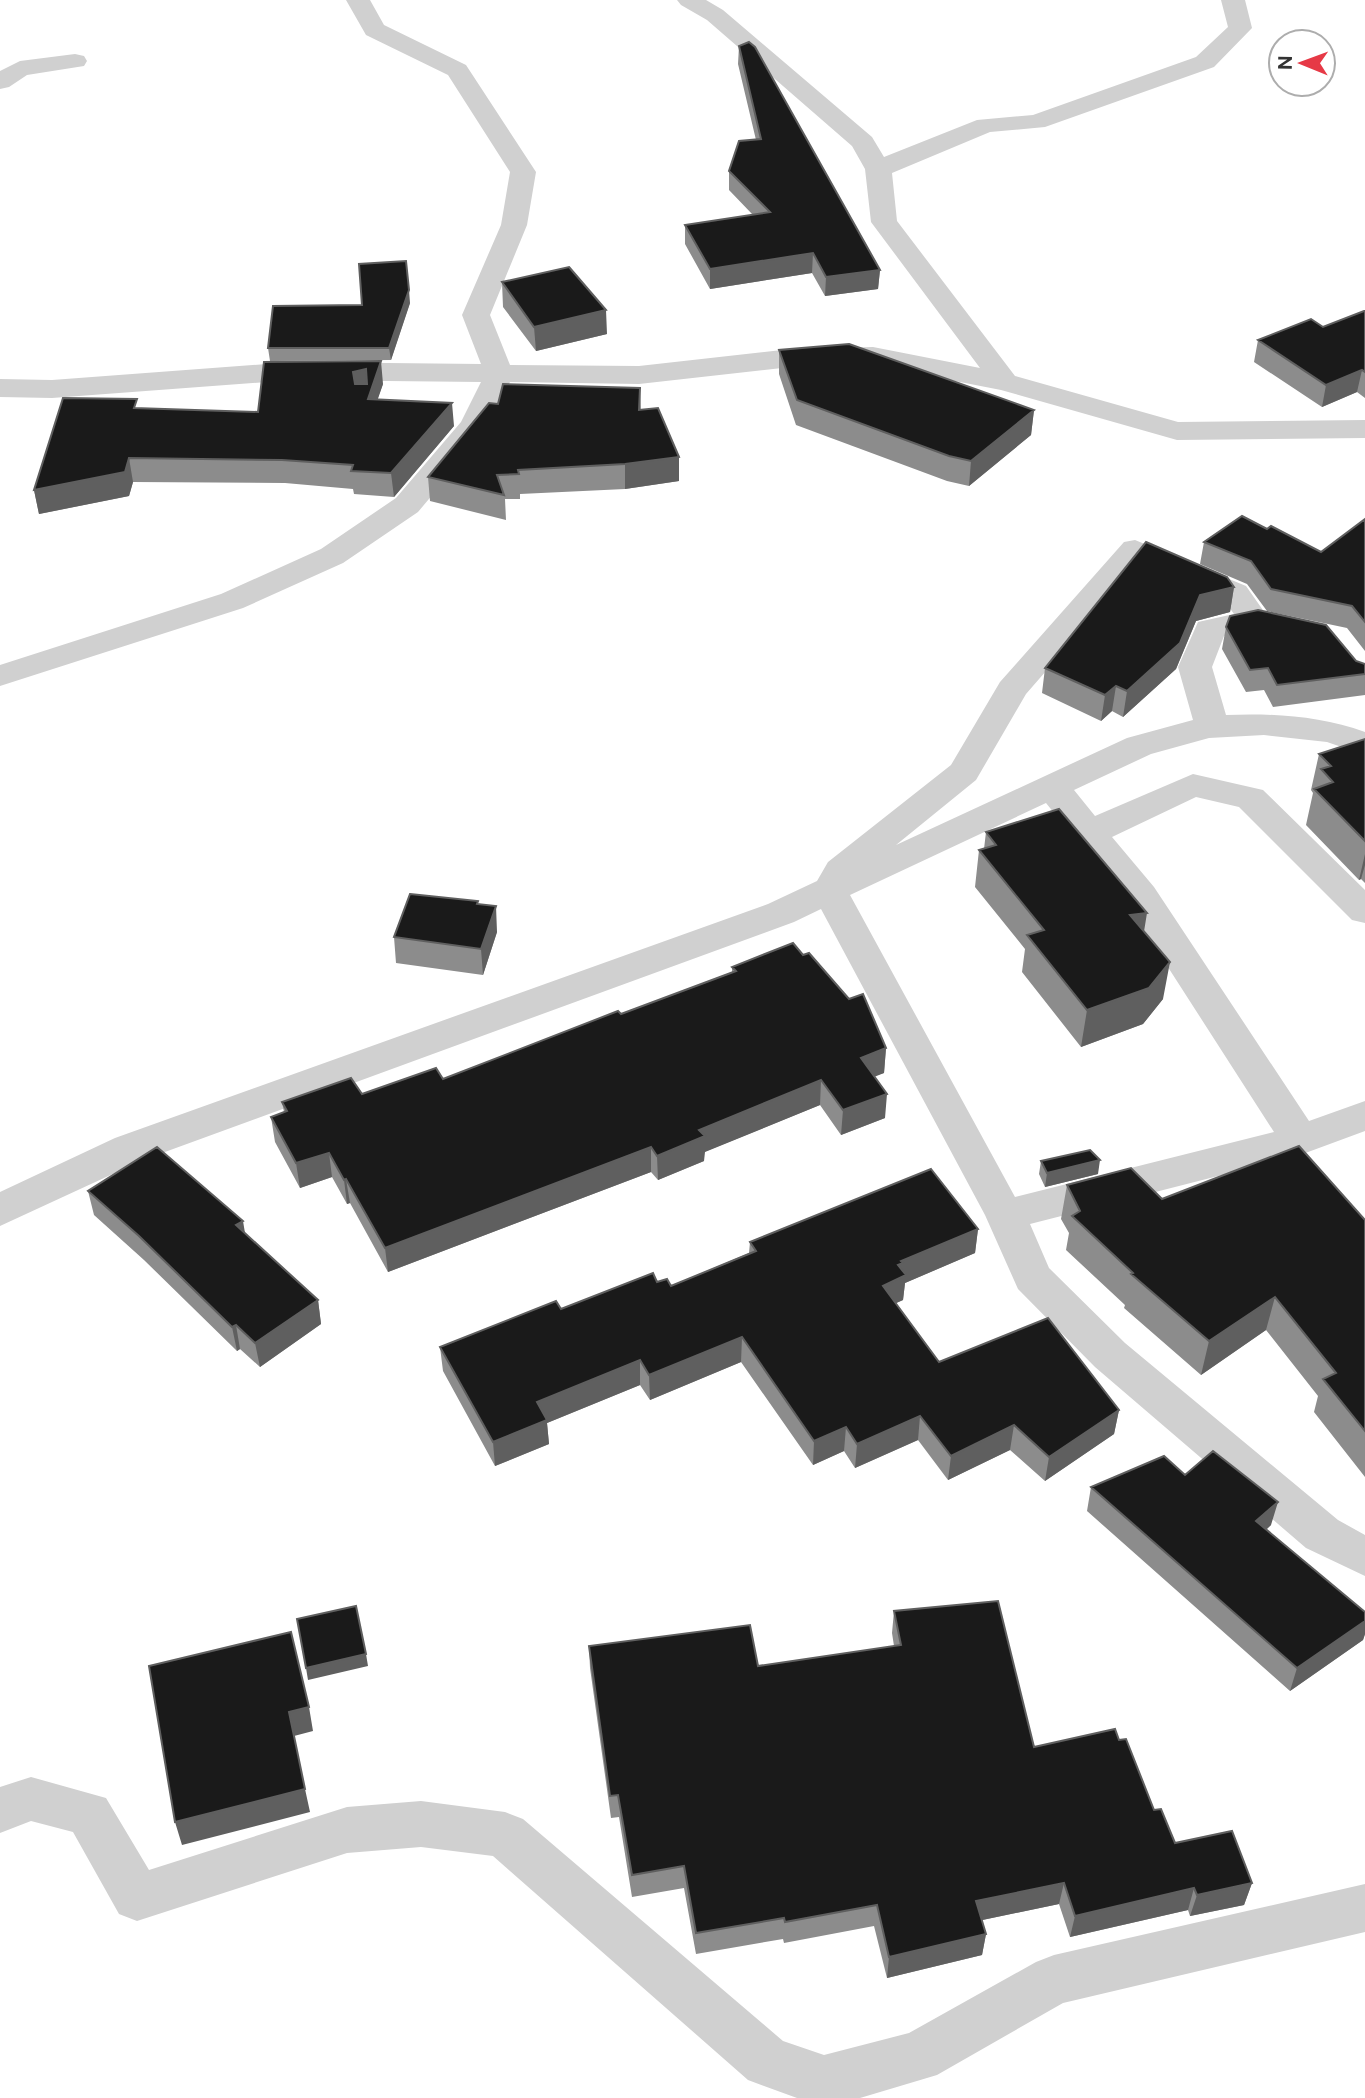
<svg xmlns="http://www.w3.org/2000/svg" width="1365" height="2098" viewBox="0 0 1365 2098" font-family="'Public Sans',sans-serif">
	<rect width="100%" height="100%" fill="#fff"/>
	<g fill="none" stroke-linecap="round" stroke-linejoin="round">
		<!-- minor -->
		<path fill="#d0d0d0" fill-rule="evenodd" d="M346 0H370L384 25 466 65 536 172 527 225 490 315 510 365 639 366 791 349 873 347 980 368 871 222 865 169 852 146 707 20 681 5 677 0H706L723 10 872 137 884 157 977 120 1033 115 1196 57 1228 27 1221 0H1245L1252 28 1214 67 1045 127 990 132 892 173 897 221 1015 376 1178 422 1365 420V438L1177 440 1001 390 873 365 791 367 639 384 510 382 486 431 418 512 343 563 243 608 0 686V665L221 594 321 549 396 498 461 422 481 382 293 380 52 398 0 397V379L52 380 293 362 481 364 462 315 501 225 510 172 448 75 366 35Z
			M75 54 84 56 87 61 84 66 27 75 9 87 0 89V71L20 61Z
			M1135 540 1246 586 1265 613 1287 618 1291 625 1287 632 1275 635 1254 630 1224 636 1212 667 1226 715C1273 713 1320 716 1365 732V755L1327 742 1264 735 1209 738 1151 754 1074 790 1095 816 1193 774 1263 790 1365 890V923L1352 920 1239 807 1196 797 1112 837 1154 887 1309 1121 1365 1101V1131L1300 1155 1030 1224 1049 1268 1125 1343 1338 1520 1365 1535V1576L1306 1548 1095 1367 1018 1289 985 1215 821 909 794 922 143 1160 0 1226V1192L115 1138 768 904 817 881 828 862 951 765 1000 682 1124 542ZM1140 563 1224 600 1234 614 1198 622 1178 667 1193 720 1127 738 896 845 976 780 1026 694ZM1046 803 1128 905 1274 1132 1015 1197 850 895Z
			M31 1777 106 1798 149 1870 347 1807 421 1801 505 1812 523 1819 783 2041 824 2055 909 2033 1036 1962 1054 1955 1365 1884V1932L1063 2003 937 2075 860 2098H797L748 2080 493 1856 421 1847 347 1853 137 1921 119 1914 73 1832 31 1821 0 1833V1787Z"/>
	</g>
	<!-- wall -->
	<path fill="#8c8c8c" d="M739 46 880 270 878 289 825 296 812 273 710 289 685 244V225L753 215 729 190V171L756 140 738 64Z
		M502 282 607 334 536 351 503 307Z
		M410 303 391 360 270 361 268 348 362 305Z
		M1365 311V398L1357 392 1322 407 1254 362 1258 340 1323 327Z
		M779 350 1034 410 1031 435 969 486 947 481 796 425 779 374Z
		M383 384 377 400 454 426 394 497 354 494 353 489 285 483 133 482 129 496 39 514 34 490 139 409 258 412Z
		M640 388 641 410 679 457V481L625 489 520 494V499H505L506 520 430 501 428 477 498 404Z
		M1365 519V651L1347 628 1267 611 1247 584 1200 564 1204 542 1267 529 1321 552Z
		M1234 587 1230 612 1196 621 1176 669 1123 717 1112 711 1101 721 1042 693 1045 668Z
		M1226 627 1365 664V695L1273 707 1264 690 1246 692 1222 649Z
		M1365 739V883L1361 879 1359 880 1306 825 1313 793 1311 790 1319 754Z
		M986 832 1144 931 1163 999 1143 1024 1081 1047 1022 972 1025 949 975 887 979 850 984 849Z
		M478 901V904L497 932 483 975 396 963 394 937Z
		M803 955 886 1048 884 1073 874 1076 885 1118 841 1135 820 1105 704 1152V1161L658 1180 651 1172 388 1272 350 1203 347 1204 332 1177 300 1188 275 1142 271 1117 284 1112 282 1102 362 1094 443 1079 621 1014 732 972V967Z
		M1041 1161 1098 1174 1045 1187 1039 1174Z
		M1067 1185 1162 1199 1365 1220V1477L1314 1412 1318 1396 1266 1330 1201 1375 1124 1308 1125 1305 1066 1250 1069 1233 1061 1219Z
		M88 1191 245 1233 318 1300 321 1324 260 1367 240 1349 237 1351 144 1260 94 1215Z
		M978 1229 975 1253 905 1283 903 1300 896 1303 939 1362 1119 1410 1114 1434 1045 1481 1010 1450 948 1480 918 1440 855 1468 844 1451 813 1465 741 1362 650 1400 640 1385 547 1423 549 1444 495 1466 443 1371 440 1347 561 1309 657 1282 671 1286 749 1253 750 1242Z
		M1185 1475 1271 1525 1266 1530 1365 1612V1634L1363 1640 1290 1691 1087 1511 1091 1487Z
		M894 1611 1034 1747 1154 1810 1175 1843 1252 1883 1244 1905 1190 1916 1188 1910 1070 1937 1059 1904 982 1920 986 1934 982 1955 887 1978 874 1926 784 1943 783 1939 696 1954 684 1888 632 1897 619 1817 611 1818 590 1668 589 1646 758 1666 894 1646 892 1633Z"/>
	<!-- shaded-wall -->
	<path fill="#5f5f5f" d="M813 253 812 273 710 289V269Z
		M880 270 878 289 825 296 826 277Z
		M409 290 410 303 391 360 389 348Z
		M606 310 607 334 536 351 534 327Z
		M381 361 383 384 370 422 368 399Z
		M366 369 368 392 356 395 353 372Z
		M1362 370 1357 392 1322 407 1326 385Z
		M452 403 454 426 394 497 391 473Z
		M1034 410 1031 435 969 486 971 461Z
		M679 457V481L625 489V464Z
		M129 458 133 482 129 496 39 514 34 490Z
		M1234 587 1230 612 1196 621 1176 669 1123 717 1127 691 1200 595Z
		M1116 686 1112 711 1101 721 1105 695Z
		M1365 854V865L1361 879 1359 880Z
		M496 906 497 932 483 975 481 949Z
		M1147 913 1141 950 1130 915Z
		M1170 962 1163 999 1143 1024 1081 1047 1087 1010Z
		M886 1048 884 1073 859 1083 861 1058Z
		M821 1080 820 1105 705 1152 704 1161 658 1180 657 1156 699 1130Z
		M887 1094 885 1118 841 1135 843 1110Z
		M651 1147V1172L388 1272 385 1248Z
		M329 1153 332 1177 300 1188 296 1163Z
		M1100 1160 1098 1174 1045 1187 1047 1173Z
		M346 1179 350 1203 347 1204 344 1180Z
		M243 1221 247 1245 236 1225Z
		M978 1229 975 1253 905 1283 903 1300 881 1310 883 1286 901 1261Z
		M1275 1297 1266 1330 1201 1375 1209 1341Z
		M318 1300 321 1324 260 1367 255 1343Z
		M236 1325 240 1349 237 1351 232 1327Z
		M742 1337 741 1362 650 1400 649 1375Z
		M640 1360V1385L547 1423 549 1444 495 1466 493 1442 537 1402Z
		M1119 1410 1114 1434 1045 1481 1049 1457Z
		M920 1416 918 1440 855 1468 857 1444Z
		M1014 1425 1010 1450 948 1480 951 1456Z
		M846 1427 844 1451 813 1465 814 1441Z
		M1278 1502 1271 1525 1250 1544 1256 1521Z
		M1365 1621V1634L1363 1640 1290 1691 1297 1668Z
		M366 1654 368 1666 308 1680 306 1668Z
		M309 1707 313 1731 294 1736 289 1712Z
		M305 1789 310 1812 182 1845 175 1822Z
		M1064 1883 1059 1904 973 1922 976 1901Z
		M1252 1883 1244 1905 1190 1916 1197 1895Z
		M1194 1888 1188 1910 1070 1937 1075 1916Z
		M986 1934 982 1955 887 1978 889 1957Z"/>
	<!-- building -->
	<path fill="#1a1a1a" stroke="#5f5f5f" stroke-width="2" fill-rule="evenodd" d="M749 42 755 47 880 270 826 277 813 253 710 269 685 225 770 212 729 171 739 141 761 139 739 46Z
		M406 261 409 290 389 348H268L273 306 362 305 359 264Z
		M569 267 606 310 534 327 502 282Z
		M1364 311H1365V372L1362 370 1326 385 1258 340 1311 319 1323 327Z
		M849 344 1034 410 971 461 949 456 797 400 779 350Z
		M381 361 368 399 452 403 391 473 351 471 353 465 282 460 129 458 125 472 34 490 63 398 137 399 134 408 258 412 264 362ZM366 369 367 384H355L353 372Z
		M503 384 640 388 639 410 658 408 679 457 625 464 518 470 519 474 497 475 504 495 428 477 489 403 498 404Z
		M1242 516 1267 529 1271 526 1321 552 1365 519V622L1352 606 1271 589 1251 561 1204 542Z
		M1146 542 1227 577 1234 587 1200 595 1180 643 1127 691 1116 686 1105 695 1045 668Z
		M1258 610 1326 625 1356 661 1365 664V674L1277 685 1268 668 1250 670 1226 627 1230 616Z
		M1365 739V841L1314 789 1333 782 1321 769 1331 766 1319 754Z
		M1059 809 1147 913 1130 915 1170 962 1149 988 1087 1010 1027 935 1044 930 979 850 996 845 986 832Z
		M410 894 478 901 477 904 496 906 481 949 394 937Z
		M793 943 803 955 809 953 849 999 863 994 886 1048 861 1058 887 1094 843 1110 821 1080 699 1130 705 1136 657 1156 651 1147 385 1248 346 1179 344 1180 329 1153 296 1163 271 1117 287 1111 282 1102 351 1078 362 1094 436 1068 443 1079 618 1011 621 1014 736 971 732 967Z
		M1299 1146 1365 1220V1431L1323 1379 1336 1373 1275 1297 1209 1341 1131 1274 1133 1273 1072 1216 1080 1211 1067 1185 1131 1168 1162 1199Z
		M157 1147 243 1221 236 1225 318 1300 255 1343 236 1325 232 1327 139 1236 88 1191Z
		M1090 1150 1100 1160 1047 1173 1041 1161Z
		M931 1169 978 1229 901 1261 903 1263 898 1265 906 1275 883 1286 939 1362 1048 1318 1119 1410 1049 1457 1014 1425 951 1456 920 1416 857 1444 846 1427 814 1441 742 1337 649 1375 640 1360 537 1402 547 1420 493 1442 440 1347 556 1301 561 1309 653 1273 657 1282 667 1279 671 1286 756 1251 750 1242Z
		M1213 1451 1278 1502 1256 1521 1365 1612V1621L1297 1668 1091 1487 1164 1456 1185 1475Z
		M998 1601 1034 1747 1115 1729 1119 1740 1126 1739 1154 1810 1161 1809 1175 1843 1232 1831 1252 1883 1197 1895 1194 1888 1075 1916 1064 1883 976 1901 986 1934 889 1957 877 1905 785 1922 784 1918 696 1933 684 1866 632 1875 618 1795 610 1796 589 1646 750 1625 758 1666 901 1645 894 1611Z
		M356 1606 366 1654 306 1668 297 1619Z
		M291 1632 309 1707 289 1712 305 1789 175 1822 149 1666Z"/>
	<!-- north arrow -->
	<g transform="translate(1302 63) rotate(271)"><circle r="33" fill="#ffffff" stroke="#adadad" stroke-width="2"/>
	<path d="M0-5L12 26L0 18L-12 26Z" fill="#e63946"/>
	<text y="-10" font-size="19" font-weight="bold" text-anchor="middle" fill="#333333">N</text>
	</g>
</svg>
